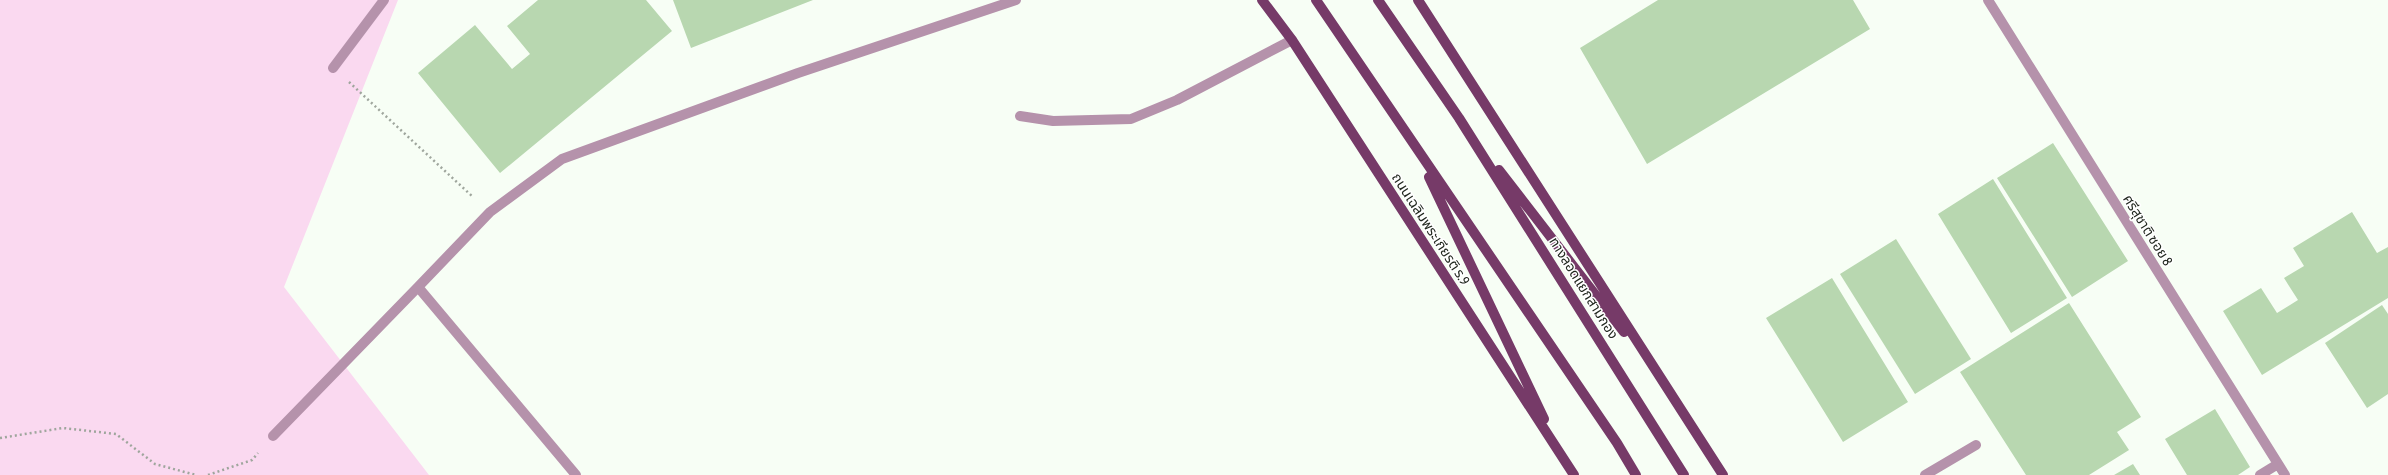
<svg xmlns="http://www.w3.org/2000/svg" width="2388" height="475" viewBox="0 0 2388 475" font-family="'Asap Condensed','Noto Sans Thai',sans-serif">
	<rect width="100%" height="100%" fill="#f7fef5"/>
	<!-- green -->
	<path fill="#fad9f0" d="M0 0H398L284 287 429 475H0Z"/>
	<!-- building -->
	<path fill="#b8d7b0" d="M538 0H646L672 31 500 173 418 73 475 25 512 69 530 54 507 26Z
		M673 0H813L691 48Z
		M1658 0H1853L1870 29 1647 164 1580 48Z
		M2053 143 2128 261 2072 297 1997 178Z
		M1993 179 2067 298 2011 333 1938 214Z
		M2352 212 2377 253 2388 247V298L2262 375 2223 311 2261 288 2277 313 2298 300 2284 278 2304 266 2293 248Z
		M1896 239 1971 359 1915 394 1840 274Z
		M1832 278 1908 402 1843 442 1766 318Z
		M2069 303 2141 417 2117 432 2129 450 2089 475H2026L1960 372Z
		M2382 305 2388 314V394L2367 408 2325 343Z
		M2215 409 2250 467 2238 475H2187L2165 439Z
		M2133 464 2140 475H2114Z"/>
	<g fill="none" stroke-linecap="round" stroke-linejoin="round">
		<!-- path -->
		<path stroke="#9fa69d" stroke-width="2.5" stroke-dasharray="2 3" stroke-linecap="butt" d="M349 82 473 197
			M0 438 63 428 116 434 155 464 196 475
			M208 475 252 460 258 453"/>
		<!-- minor -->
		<path stroke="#b592ab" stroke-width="10" d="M1988 0 2285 475
			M333 68 384 0
			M1020 116 1053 121 1131 119 1177 100 1292 40
			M273 436 418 287
			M576 475 418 287 490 212 562 159 798 73 1016 0
			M1925 475 1976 445
			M2260 475 2278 464"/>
		<!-- major -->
		<path stroke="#763a68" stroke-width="10" d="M1262 0 1292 40 1574 475
			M1316 0 1617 443 1636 475
			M1378 0 1459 118 1684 475
			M1418 0 1723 475
			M1499 170 1624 332
			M1429 177 1544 419"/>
	</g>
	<g text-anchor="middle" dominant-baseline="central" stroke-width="3" stroke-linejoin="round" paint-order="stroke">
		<!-- street labels -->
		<g font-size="14" fill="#21281f" stroke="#fff">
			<text transform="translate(1431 229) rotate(57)">ถนนเฉลิมพระเกียรติ ร.9</text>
			<text transform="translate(2148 230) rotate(58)">ศรีสุชาติ ซอย 8</text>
			<text transform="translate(1584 288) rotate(58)">ทางลอดแยกสามกอง</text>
		</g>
	</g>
</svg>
